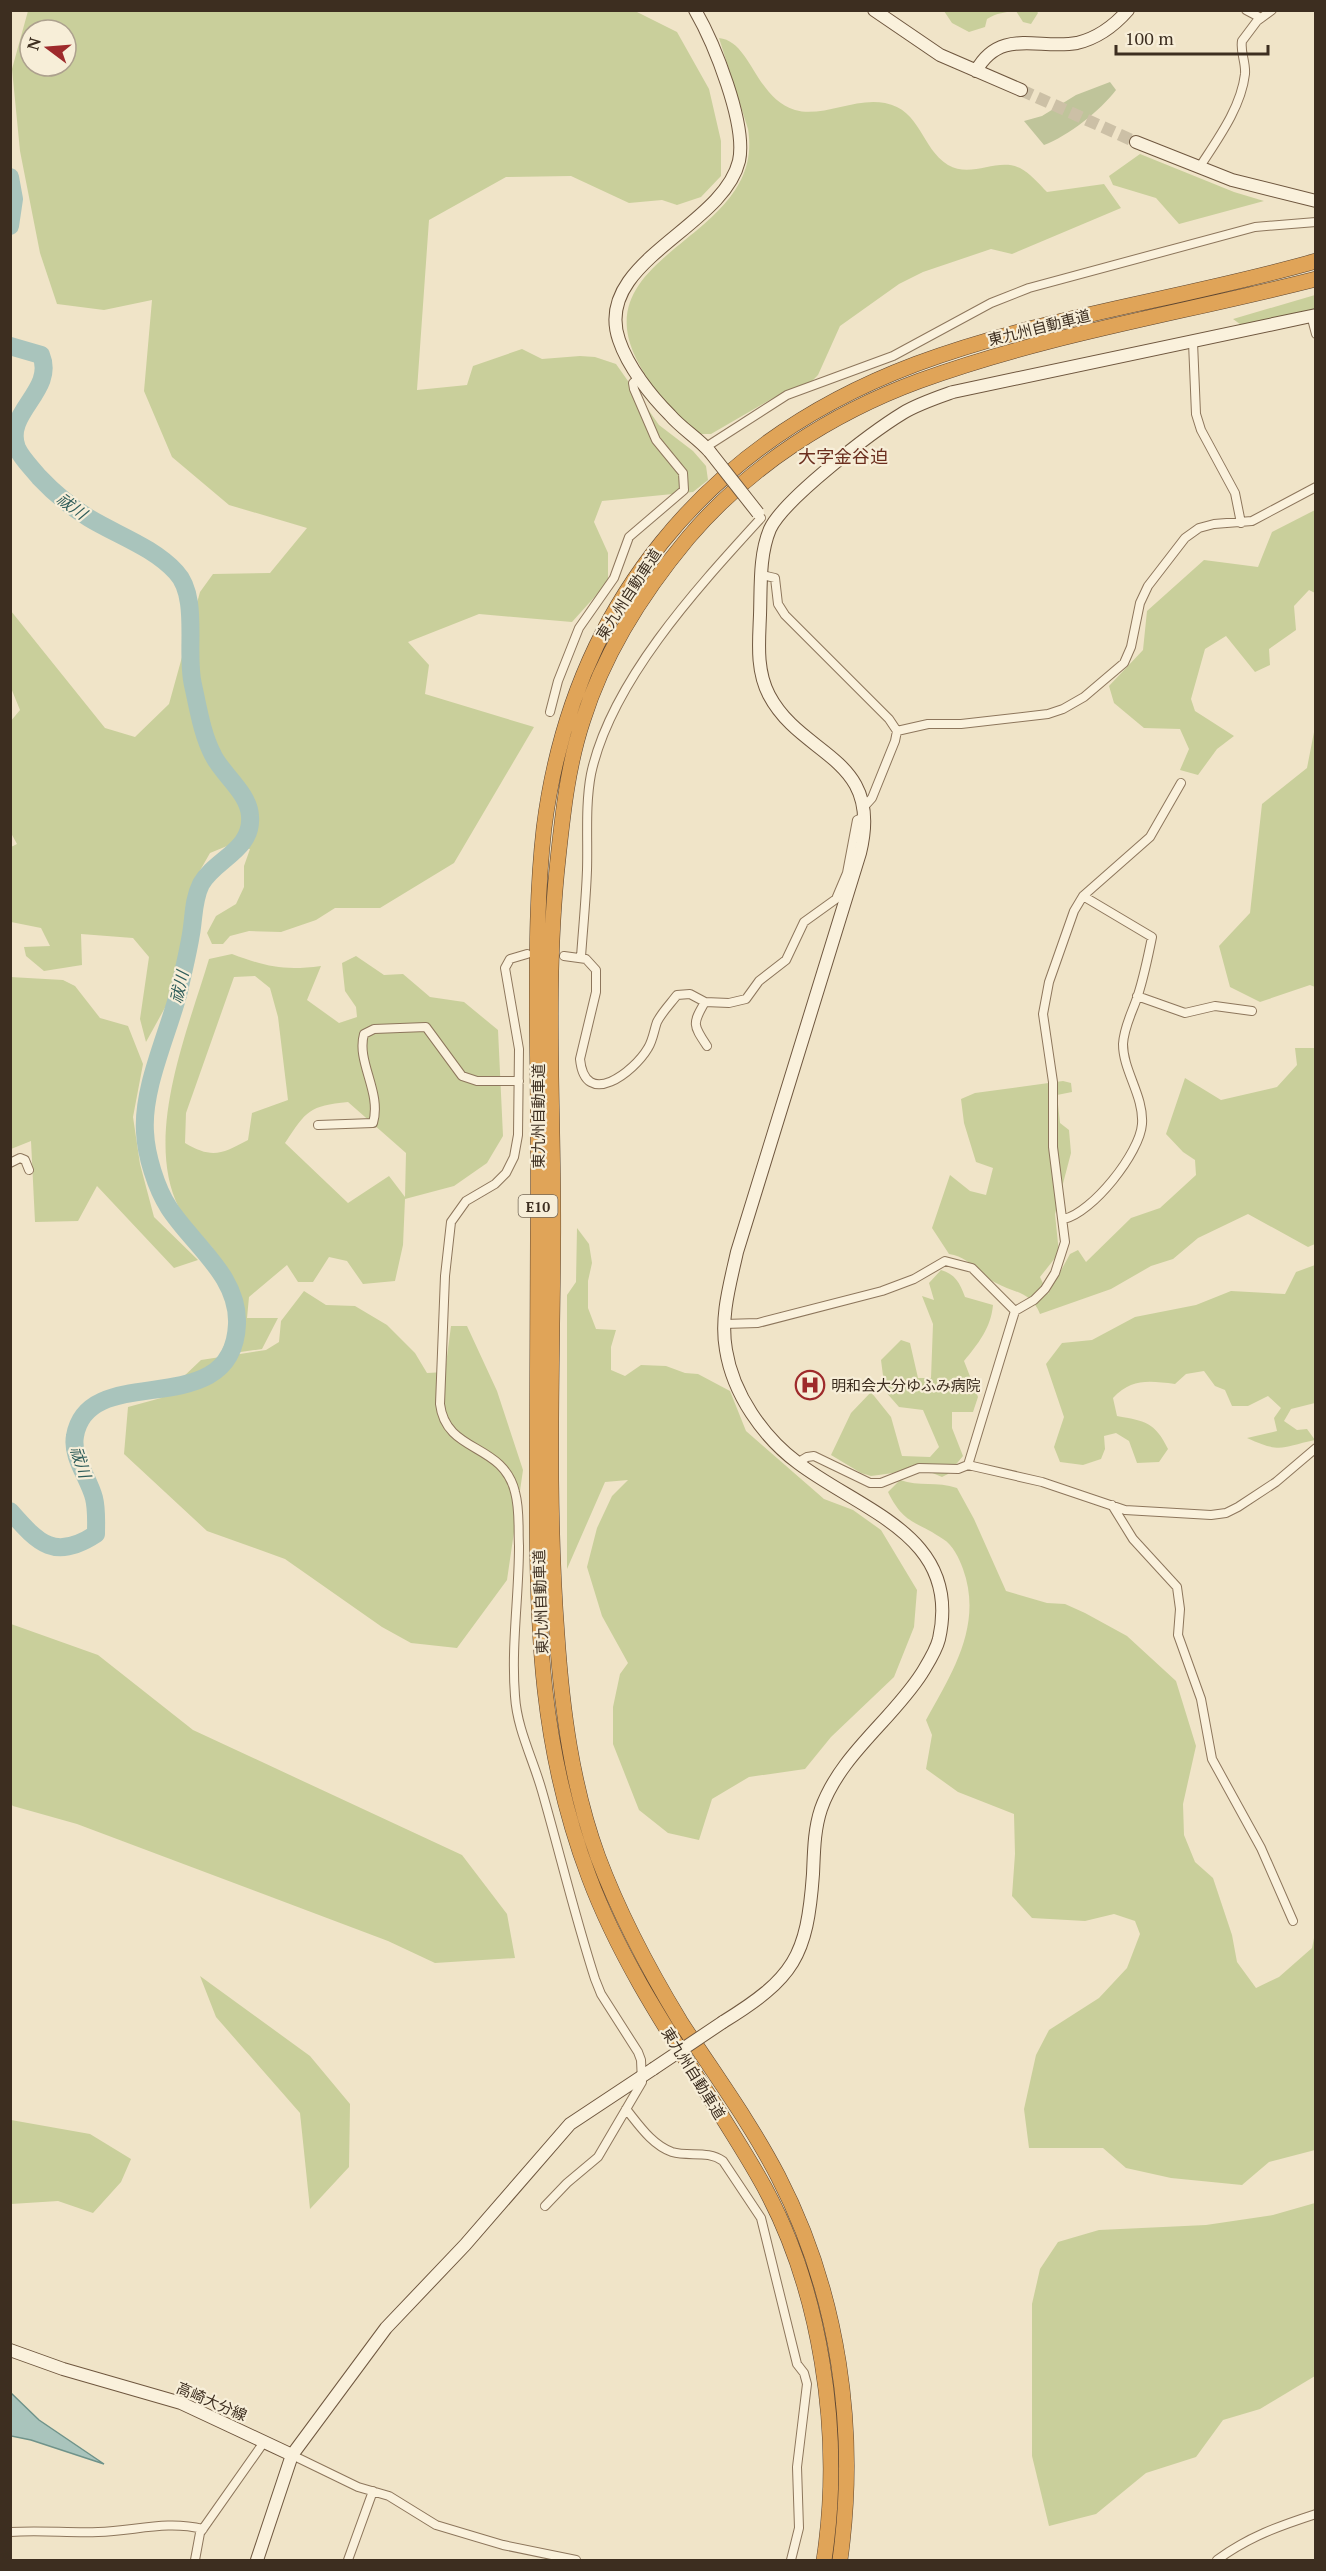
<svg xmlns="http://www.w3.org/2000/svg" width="1326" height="2571" viewBox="0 0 1326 2571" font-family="'PT Serif','Noto Sans JP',serif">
	<rect width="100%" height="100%" fill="#f0e4c8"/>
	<!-- green -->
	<path fill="#c9cf9b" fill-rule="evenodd" d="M633 10 677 32 709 89 721 141V176L701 197 677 205 662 200 629 203 571 176 506 177 429 220 417 390 467 385 473 366 522 349 542 359 580 356 595 357 616 364 659 425 693 451 706 466 708 480 693 492 602 501 594 522 608 553V582L572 622 479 614 408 642 429 665 425 694 534 727 454 863 380 908H335L316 920 281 932 249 931 230 936 223 944H212L207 933 216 916 236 904 244 887V866L250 849 227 846 210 853 198 874 167 1004 146 1042 140 1019 149 957 133 938 81 934 82 965 44 971 26 956 24 947 50 946 41 928 11 922V847L17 844 11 833 10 722 20 710 11 688V611L105 728 135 737 169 704 200 592 213 574 270 573 307 528 229 505 172 457 144 391 152 300 104 310 57 304 40 253 20 151 12 69 28 11ZM30 30H66V66H30Z
		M1036 10 1038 13 1031 24 1023 22 1016 11C1005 12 997 13 987 19L985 27 969 32 952 23 944 11Z
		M719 38C751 41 755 98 795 110 822 118 855 97 885 103 921 110 921 148 948 165 972 179 997 157 1020 168 1030 173 1039 184 1047 192L1104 184 1121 208 1012 254 991 249 923 272 899 284 840 326 818 375 811 382 773 398 711 434H701C673 413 649 387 634 354 589 251 766 237 748 129Z
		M1140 154 1234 192 1264 201 1179 224 1156 198 1113 185 1109 176Z
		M1315 295V310L1244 327 1233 319Z
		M1315 510V593L1309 590 1294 606 1296 630 1269 649 1270 665 1255 672 1226 636 1205 649 1191 699 1195 711 1234 736 1217 749 1198 775 1180 770 1189 749 1180 729 1144 728 1114 703 1109 686 1143 650 1147 611 1204 560 1258 567 1272 532Z
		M1315 727V987L1310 985 1260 1002 1230 987 1219 946 1250 913 1262 804 1307 768Z
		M232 954C267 967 284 971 321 966L307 1000 339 1023 357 1017 356 1007 345 991 342 963 356 956 384 975 403 974 430 997 464 1002 498 1030 503 1136 487 1163 454 1186 405 1199 403 1245 395 1281 363 1284 347 1261 329 1257 313 1282H298L287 1265 249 1297 247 1318H278L262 1349 220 1355 240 1308C233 1290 226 1270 216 1253 206 1237 189 1228 179 1208 143 1136 188 1030 209 959ZM255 976 270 988 278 1017 288 1100 252 1113 248 1140C222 1154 212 1159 185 1143L186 1113 234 977ZM348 1102 406 1153 405 1197 389 1176 348 1203 285 1143C307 1110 309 1106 348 1102Z
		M10 977 63 980 75 986 100 1018 128 1026 143 1064 133 1117 140 1164 154 1217 198 1260 174 1268 97 1186 78 1221 35 1222 31 1141 11 1149Z
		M1295 1048H1315V1244L1308 1247 1248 1214 1198 1238 1173 1259 1151 1266 1111 1289 1040 1314C1031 1291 1014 1293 996 1283 978 1274 970 1257 949 1254L932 1228 950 1175 970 1191 986 1195 993 1168 976 1162 964 1123 961 1099 975 1093 1063 1081 1071 1083 1072 1092 1057 1095 1060 1123 1069 1130 1071 1153 1055 1214 1059 1253 1040 1277 1048 1294 1070 1254 1078 1250 1086 1262 1131 1218 1160 1208 1196 1175 1195 1160 1183 1152 1166 1134 1185 1078 1221 1100 1277 1087 1297 1065Z
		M577 1228 589 1244 592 1263 588 1281V1308L596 1329 616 1330 611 1347V1370L625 1376 641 1365 666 1366 685 1373 698 1374 730 1391 746 1431 824 1499 853 1510 881 1530 917 1590 914 1627 894 1677 831 1737 805 1769 749 1777 712 1799 699 1840 668 1833 639 1810 613 1744V1707L620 1674 628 1663 602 1616 587 1567 597 1528 612 1496 628 1480 605 1482 567 1569V1295L576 1282Z
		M1315 1265V1403L1291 1409 1284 1421 1297 1430 1307 1429 1315 1440C1281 1447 1282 1454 1247 1438L1277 1431 1274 1418 1281 1408 1268 1396 1248 1406H1232L1225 1390 1215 1386 1204 1371 1186 1374 1175 1384C1149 1381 1132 1378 1113 1398L1117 1416C1145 1421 1155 1422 1168 1449L1159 1462 1137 1463 1129 1441 1116 1433 1104 1436 1105 1449 1101 1459 1083 1465 1060 1462 1054 1447 1064 1417 1046 1364 1062 1343 1092 1340 1135 1317 1196 1305 1231 1291 1285 1294 1296 1272Z
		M941 1270C955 1274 960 1283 965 1297L993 1305C991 1328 978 1344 964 1361L978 1397 973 1412H952V1428L963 1456 948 1474 942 1477 923 1469 871 1476 861 1473 831 1455 851 1413 871 1392 891 1417 902 1456 930 1457 939 1447 923 1410 899 1407 885 1391 881 1360 901 1340 910 1343 918 1378H931L933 1324 922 1296 934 1300 929 1283Z
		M304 1291 326 1305 355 1306 387 1325 415 1353 427 1373 445 1372 451 1326H467L497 1391 523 1470 507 1580 457 1648 411 1643 382 1627 285 1559 207 1531 124 1454 128 1407 161 1398 201 1360 266 1350 279 1342 281 1321Z
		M900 1480C919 1487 937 1481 957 1488L974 1519 1006 1591 1047 1603 1065 1604 1085 1613 1127 1636 1176 1681 1196 1746 1183 1804 1184 1835 1195 1862 1213 1878 1232 1935 1237 1962 1256 1988 1279 1977 1312 1948 1315 1933V2150L1269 2162 1242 2185 1171 2178 1126 2168 1103 2148H1029L1024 2109 1036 2055 1049 2030 1099 1998 1127 1968 1140 1934 1135 1921 1114 1914 1085 1921 1032 1918 1012 1896 1015 1854 1014 1814 958 1792 926 1769 932 1735 926 1720C953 1672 983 1624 963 1569 959 1558 953 1545 943 1539 917 1521 904 1525 888 1492Z
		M11 1624 98 1655 193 1730 462 1855 507 1914 515 1958 435 1963 388 1941 77 1824 13 1806 10 1803Z
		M200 1976 310 2056 350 2104 349 2167 310 2209 300 2113 216 2017Z
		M11 2120 90 2134 131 2159 121 2182 93 2213 58 2201 11 2204Z
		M1315 2203V2376L1260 2409 1223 2420 1196 2457 1146 2473 1096 2514 1049 2526 1032 2456V2304L1040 2269 1058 2242 1099 2230 1206 2225 1273 2215Z"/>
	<!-- cemetery -->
	<path fill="#bfc49a" d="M1110 82 1116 90C1100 111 1068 136 1044 145L1024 121 1042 116 1076 95Z"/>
	<!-- water -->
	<path fill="#a9c4bc" stroke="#6f938a" stroke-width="1.5" d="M10 2392 39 2420 104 2464 31 2440 11 2436Z"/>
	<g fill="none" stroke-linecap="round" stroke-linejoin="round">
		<!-- river -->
		<path stroke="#a9c4bc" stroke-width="18" d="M10 177 14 199 10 226
			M10 346 41 355C56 391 3 413 17 448 22 459 31 467 39 477 54 493 71 507 89 518 117 535 153 547 176 572 200 597 185 653 193 685 198 707 202 734 213 755 222 774 249 793 250 816 253 850 215 859 201 884 193 900 194 917 191 934 188 953 183 972 179 991 168 1034 142 1088 145 1132 146 1155 156 1188 169 1208 193 1245 239 1276 237 1324 233 1426 88 1358 75 1436 71 1457 89 1478 94 1498 97 1510 96 1522 96 1534 55 1561 39 1544 10 1511"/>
		<!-- secondary-tunnel -->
		<path stroke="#ccc0a6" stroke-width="12" stroke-dasharray="12 6" stroke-linecap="butt" d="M1021 90 1136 142"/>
		<!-- street casing -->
		<g stroke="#8d765c" stroke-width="10">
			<path id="street" d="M1246 10 1261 18
				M1199 168C1217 140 1241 108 1245 74 1246 62 1240 52 1242 41L1257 21 1272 10
				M1311 315 1316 334
				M1193 342 1196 414 1201 430 1235 493 1241 523
				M706 447 787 395 893 356 991 303 1029 288 1255 227 1316 222
				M762 575 775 578 778 604 785 615 889 719 897 731 895 741 872 798 863 808
				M550 712 558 681 579 628 614 578 629 537 684 490 683 473 656 440 634 389 633 383 640 376
				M897 731 928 724H961L1048 714 1063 709 1084 697 1124 663 1131 647 1140 603 1148 586 1185 538 1199 528 1214 524 1252 521 1316 487
				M527 954 510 959 505 968 519 1049 518 1135 514 1157 506 1173 495 1184 466 1201 451 1222 445 1276 440 1404C446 1454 503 1442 515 1492 520 1510 518 1528 519 1546 519 1596 511 1646 515 1696 517 1729 533 1759 542 1791 560 1854 575 1917 595 1979L601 1994 638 2052 641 2060 642 2082 598 2157 567 2183 545 2206
				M564 956 586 959 596 970V992L580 1059C585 1110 634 1072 648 1048 653 1040 654 1030 657 1022 662 1012 671 1003 677 995L690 994 705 1002
				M581 957C583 928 586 899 587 870 588 839 585 806 591 774 611 681 698 587 761 518
				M1137 996 1185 1013 1215 1006 1252 1011
				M707 1046C693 1025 692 1024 705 1002L729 1003 746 999 759 981 786 960 804 922 836 899 847 873 857 820 864 817
				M318 1125 373 1123C382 1092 356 1062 364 1034L374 1029 426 1027 462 1076 477 1081H519
				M10 1163 20 1158 25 1160 29 1170
				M1064 1219C1092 1213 1140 1153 1142 1124 1144 1096 1123 1071 1123 1044 1124 1026 1133 1011 1138 995 1144 976 1148 957 1152 937L1083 896
				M1015 1311 968 1465 1042 1482 1125 1510 1211 1515 1226 1513 1238 1507 1276 1482 1316 1448
				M724 1324 758 1323 882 1291 914 1279 945 1261 972 1268 1015 1311 1034 1300 1045 1289 1055 1273 1065 1242 1053 1147V1082L1043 1014 1049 982 1074 911 1083 896 1150 837 1181 783
				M797 1463 807 1457 814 1456 870 1483H881L919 1468 958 1469 968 1465
				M1112 1505 1133 1539 1177 1587 1180 1609 1178 1635 1201 1699 1212 1759 1261 1848 1293 1921
				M626 2109C639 2125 652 2145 672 2152 689 2157 708 2150 723 2161L761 2218 797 2364 804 2373 807 2384 797 2467 799 2528 791 2560
				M292 2455 358 2487 389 2496 436 2525 503 2545 576 2560
				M10 2532C40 2530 69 2533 98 2532 135 2531 166 2520 203 2529
				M195 2560 200 2533 264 2442
				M348 2560 373 2491
				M1217 2560C1248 2537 1279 2526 1316 2514"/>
		</g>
		<!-- secondary casing -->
		<g stroke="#6f573f" stroke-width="14">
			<path id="secondary" d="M695 10C714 43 747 124 739 161 723 228 592 262 619 340 628 367 651 396 670 415 682 429 698 438 710 452
				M874 10 940 55 1021 90
				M976 71C1000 27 1039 50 1077 43 1098 38 1114 26 1128 10
				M1136 142 1232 180 1316 201
				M723 2022C794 1978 807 1957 813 1874 814 1852 814 1830 821 1809 840 1755 892 1720 922 1673 928 1663 936 1651 939 1639 962 1536 863 1512 798 1463 763 1437 733 1394 726 1350 720 1317 730 1284 737 1252L860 853C884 756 802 758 769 695 756 670 759 642 760 615 761 587 759 555 770 529 784 499 872 432 903 413 918 404 936 398 953 392L1316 315
				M10 2350 63 2369 181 2403 292 2455
				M257 2560 292 2455 386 2328 465 2245 570 2124 653 2069"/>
		</g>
		<!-- highway casing -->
		<g stroke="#5b4430" stroke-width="16">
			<path id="highway" d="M824 2560C843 2435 822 2285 757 2174 700 2076 629 1984 589 1877 541 1750 537 1632 537 1498 537 1413 538 1327 538 1241 539 1165 538 1089 537 1013 537 952 537 889 544 828 572 606 706 443 916 364 1045 316 1183 299 1316 261
				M840 2560C858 2430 839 2294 778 2176 750 2122 713 2072 680 2021 649 1970 619 1913 598 1857 572 1786 562 1710 557 1635 547 1504 552 1372 553 1240 554 1113 544 986 558 859 563 812 568 765 583 720 604 653 643 592 688 538 748 467 832 413 919 381 1048 334 1183 313 1316 279"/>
		</g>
		<!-- street -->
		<use href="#street" stroke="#faf1dc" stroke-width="8"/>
		<!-- secondary -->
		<use href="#secondary" stroke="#faf1dc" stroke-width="12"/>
		<!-- highway -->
		<use href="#highway" stroke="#e0a458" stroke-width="15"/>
		<!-- secondary-bridge casing -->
		<g stroke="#6f573f" stroke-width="14" stroke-linecap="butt">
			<path id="secondary-bridge" d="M710 452 758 513
				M653 2069 723 2022"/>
		</g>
		<!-- secondary-bridge -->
		<use href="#secondary-bridge" stroke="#faf1dc" stroke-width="12"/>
	</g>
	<!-- icons -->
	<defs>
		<g id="hospital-ring" transform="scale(1.5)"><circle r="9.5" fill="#f7eed8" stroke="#9e2a2b" stroke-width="1.5"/><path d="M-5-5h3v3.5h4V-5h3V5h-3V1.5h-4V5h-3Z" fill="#9e2a2b"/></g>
	</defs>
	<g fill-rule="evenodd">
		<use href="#hospital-ring" x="810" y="1385"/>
	</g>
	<g text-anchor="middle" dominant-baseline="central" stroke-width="4.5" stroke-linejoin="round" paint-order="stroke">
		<!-- shield labels -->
		<rect fill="#f7eed8" stroke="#756857" stroke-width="1.5" x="518.5" y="1195" width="39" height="22" rx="4.5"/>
		<g font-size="14" font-weight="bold" fill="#3d2e20">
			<text x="538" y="1206">E10</text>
		</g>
		<!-- street labels -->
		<g font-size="15" fill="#3d2e20" stroke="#f7eed8">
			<text transform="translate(1039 327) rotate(-14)">東九州自動車道</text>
			<text transform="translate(628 594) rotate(-57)">東九州自動車道</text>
			<text transform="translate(538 1116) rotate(-90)">東九州自動車道</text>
			<text transform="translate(540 1602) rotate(-92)">東九州自動車道</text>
			<text transform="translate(694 2073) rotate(58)">東九州自動車道</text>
			<text transform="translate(212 2401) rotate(23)">高崎大分線</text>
		</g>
		<!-- poi labels -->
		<g font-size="15" fill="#3d2e20" stroke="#f7eed8" text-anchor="start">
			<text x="831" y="1385">明和会大分ゆふみ病院</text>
		</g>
		<!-- water labels -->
		<g font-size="16" font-style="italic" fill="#2f5d5a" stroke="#f7eed8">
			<text transform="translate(72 506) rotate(36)">祓川</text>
			<text transform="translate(179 987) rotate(-77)">祓川</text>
			<text transform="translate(81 1462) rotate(72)">祓川</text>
		</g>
		<!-- quarter labels -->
		<g font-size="18" fill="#6b2e1e" stroke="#f7eed8">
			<text x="843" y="456">大字金谷迫</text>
		</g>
	</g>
	<!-- border -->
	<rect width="1326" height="2571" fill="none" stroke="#3d2e20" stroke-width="24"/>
	<!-- north arrow -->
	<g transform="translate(48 48) rotate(286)"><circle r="28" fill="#f7eed8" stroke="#ada18e" stroke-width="1.5"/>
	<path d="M0-4.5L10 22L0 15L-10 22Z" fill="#9e2a2b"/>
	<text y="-9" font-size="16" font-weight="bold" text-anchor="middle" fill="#3d2e20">N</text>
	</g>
	<!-- scale -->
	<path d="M1116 45v9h152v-9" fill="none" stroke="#3d2e20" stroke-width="3"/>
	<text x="1125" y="45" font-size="18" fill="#3d2e20" stroke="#f7eed8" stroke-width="4.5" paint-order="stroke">100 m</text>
</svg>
